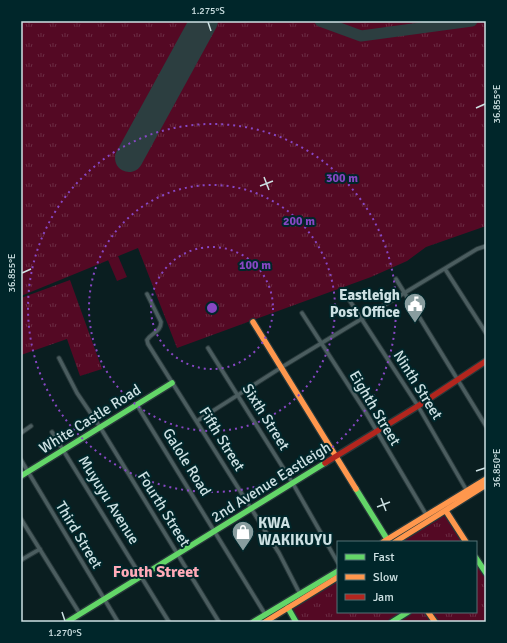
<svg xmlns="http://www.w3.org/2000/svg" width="507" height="643" viewBox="0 0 507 643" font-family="Signika,sans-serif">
	<defs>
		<pattern id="grass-tufts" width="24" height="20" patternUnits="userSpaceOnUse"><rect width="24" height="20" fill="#540924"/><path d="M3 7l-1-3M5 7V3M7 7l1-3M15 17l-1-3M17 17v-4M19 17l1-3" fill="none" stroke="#6b2d44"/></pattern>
	</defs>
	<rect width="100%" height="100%" fill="#0a1e20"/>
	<!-- grass -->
	<path fill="url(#grass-tufts)" d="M21 21H486V226L426 247 407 261 371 277 177 348 138 248 21 296Z
		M70 280 102 369 80 376 67 339 21 355V298Z
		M446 511 466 542H395Z
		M476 558 486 574V622H296L288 608 338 577V612H476Z"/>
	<!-- garden -->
	<path fill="#540924" d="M118 256 127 277 117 281 108 260Z"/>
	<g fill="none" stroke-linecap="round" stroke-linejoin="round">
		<!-- taxiway -->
		<path stroke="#2c3e40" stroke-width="11" d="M320 21 361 36 472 21"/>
		<!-- runway -->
		<path stroke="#2c3e40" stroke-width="28" d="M129 158 204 21"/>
		<!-- street casing -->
		<g stroke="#27383a" stroke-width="5.5">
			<path id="street" d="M445 269 486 333
				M396 279 486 426
				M147 294 161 322C161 332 152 332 147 340L148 344 279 553 300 594
				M346 295 418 406 467 491
				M302 313 365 411 427 516
				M208 348 292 482 338 563
				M59 358 77 393 100 427 219 622
				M137 405 265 614
				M197 421 282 367 477 249 486 246
				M52 432 169 622
				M21 433 31 426
				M21 460 118 622
				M21 519 80 614
				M21 560 40 549"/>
		</g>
		<!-- fast casing -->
		<g stroke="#27383a" stroke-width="8">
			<path id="fast" d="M21 476 172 383
				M356 489 387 539
				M476 558 486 573
				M288 608 296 622
				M67 622 325 463
				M253 622 338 571
				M392 622 408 612"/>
		</g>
		<!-- slow casing -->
		<g stroke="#27383a" stroke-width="8">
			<path id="slow" d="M253 322 356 489
				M446 511 466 542
				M383 542 486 479
				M395 542 486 485
				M428 612 435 622
				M265 622 338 577"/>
		</g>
		<!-- jam casing -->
		<g stroke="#27383a" stroke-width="8">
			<path id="jam" d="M325 463 418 406 486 361"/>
		</g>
		<!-- street -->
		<use href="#street" stroke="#4b5d5f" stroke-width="3.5"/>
		<!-- fast -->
		<use href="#fast" stroke="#63d668" stroke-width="5.5"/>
		<!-- slow -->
		<use href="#slow" stroke="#ff974d" stroke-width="5.5"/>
		<!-- jam -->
		<use href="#jam" stroke="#b3261e" stroke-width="5.5"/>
	</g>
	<!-- ticks -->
	<path fill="none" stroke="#cde1e3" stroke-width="1.5" d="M208 22 211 31M476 108 485 104M264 177 269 190M260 186 273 181M22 273 31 269M476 471 485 468M381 498 386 511M377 507 390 502M62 612 65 621"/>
	<!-- distance rings -->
	<g fill="none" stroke="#8747c4" stroke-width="2" stroke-dasharray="2 4">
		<circle cx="212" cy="308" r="61"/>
		<circle cx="212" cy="308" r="123"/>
		<circle cx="212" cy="308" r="184"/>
	</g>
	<!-- icons -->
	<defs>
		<g id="civic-pin" transform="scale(1.15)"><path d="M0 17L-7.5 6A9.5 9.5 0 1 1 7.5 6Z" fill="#899d9f" stroke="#00262a"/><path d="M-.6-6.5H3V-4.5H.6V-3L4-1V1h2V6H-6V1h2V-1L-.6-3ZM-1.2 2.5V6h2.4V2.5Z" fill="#fff"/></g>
		<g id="shop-pin" transform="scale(1.15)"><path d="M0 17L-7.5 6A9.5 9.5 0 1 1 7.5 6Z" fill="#899d9f" stroke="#00262a"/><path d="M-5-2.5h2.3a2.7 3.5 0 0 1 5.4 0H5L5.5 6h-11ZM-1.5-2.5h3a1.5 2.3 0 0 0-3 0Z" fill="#fff"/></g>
	</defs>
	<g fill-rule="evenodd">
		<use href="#civic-pin" x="415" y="304"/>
		<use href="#shop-pin" x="243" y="532"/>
	</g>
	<g text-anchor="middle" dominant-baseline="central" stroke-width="4" stroke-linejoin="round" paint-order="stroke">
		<!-- poi labels -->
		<g font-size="15" font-weight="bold" fill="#cde1e3" stroke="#00262a" text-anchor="end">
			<text x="400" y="295">Eastleigh<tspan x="400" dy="17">Post Office</tspan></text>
			<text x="258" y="523" text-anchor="start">KWA<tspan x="258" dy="17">WAKIKUYU</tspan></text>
		</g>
		<!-- street labels -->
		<g font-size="15" fill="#cde1e3" stroke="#00262a">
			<text transform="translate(418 385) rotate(58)">Ninth Street</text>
			<text transform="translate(375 408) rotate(59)">Eighth Street</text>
			<text transform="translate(266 417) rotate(58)">Sixth Street</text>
			<text transform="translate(90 419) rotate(-32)">White Castle Road</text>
			<text transform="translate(222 439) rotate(58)">Fifth Street</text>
			<text transform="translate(187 462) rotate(58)">Galole Road</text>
			<text transform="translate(271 482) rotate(-32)">2nd Avenue Eastleigh</text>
			<text transform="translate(109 500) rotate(58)">Muyuyu Avenue</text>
			<text transform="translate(164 509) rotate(58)">Fourth Street</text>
			<text transform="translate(79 535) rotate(59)">Third Street</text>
		</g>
		<!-- neighbourhood labels -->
		<g font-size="16" font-weight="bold" fill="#ffabb8" stroke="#00262a">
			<text x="156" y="572">Fouth Street</text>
		</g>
	</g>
	<circle cx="212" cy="308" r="6" fill="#8747c4" stroke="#00262a" stroke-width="2"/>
	<g font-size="12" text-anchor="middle" font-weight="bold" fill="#8747c4" stroke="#00262a" stroke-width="4" stroke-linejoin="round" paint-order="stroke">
		<text x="342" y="182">300 m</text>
		<text x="299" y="225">200 m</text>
		<text x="255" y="269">100 m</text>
	</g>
	<!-- border -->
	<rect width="507" height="643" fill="none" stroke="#00262a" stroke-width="44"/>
	<!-- legend -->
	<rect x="337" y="541" width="140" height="72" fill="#00262a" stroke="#527174"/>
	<rect x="345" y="554" width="20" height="6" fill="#63d668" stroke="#527174"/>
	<text x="373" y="561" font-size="12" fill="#cde1e3">Fast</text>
	<rect x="345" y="574" width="20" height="6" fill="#ff974d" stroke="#527174"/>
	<text x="373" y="581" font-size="12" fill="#cde1e3">Slow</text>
	<rect x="345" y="594" width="20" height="6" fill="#b3261e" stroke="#527174"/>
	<text x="373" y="601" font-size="12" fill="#cde1e3">Jam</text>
	<rect x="22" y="22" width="463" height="599" fill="none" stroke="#cde1e3" stroke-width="1.5"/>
	<g font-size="10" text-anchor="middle" fill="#cde1e3">
		<text x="208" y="14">1.275°S</text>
		<text transform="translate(496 104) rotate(-90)" y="4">36.855°E</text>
		<text transform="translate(11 273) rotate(-90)" y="4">36.855°E</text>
		<text transform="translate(496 468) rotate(-90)" y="4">36.850°E</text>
		<text x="65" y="636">1.270°S</text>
	</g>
</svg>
